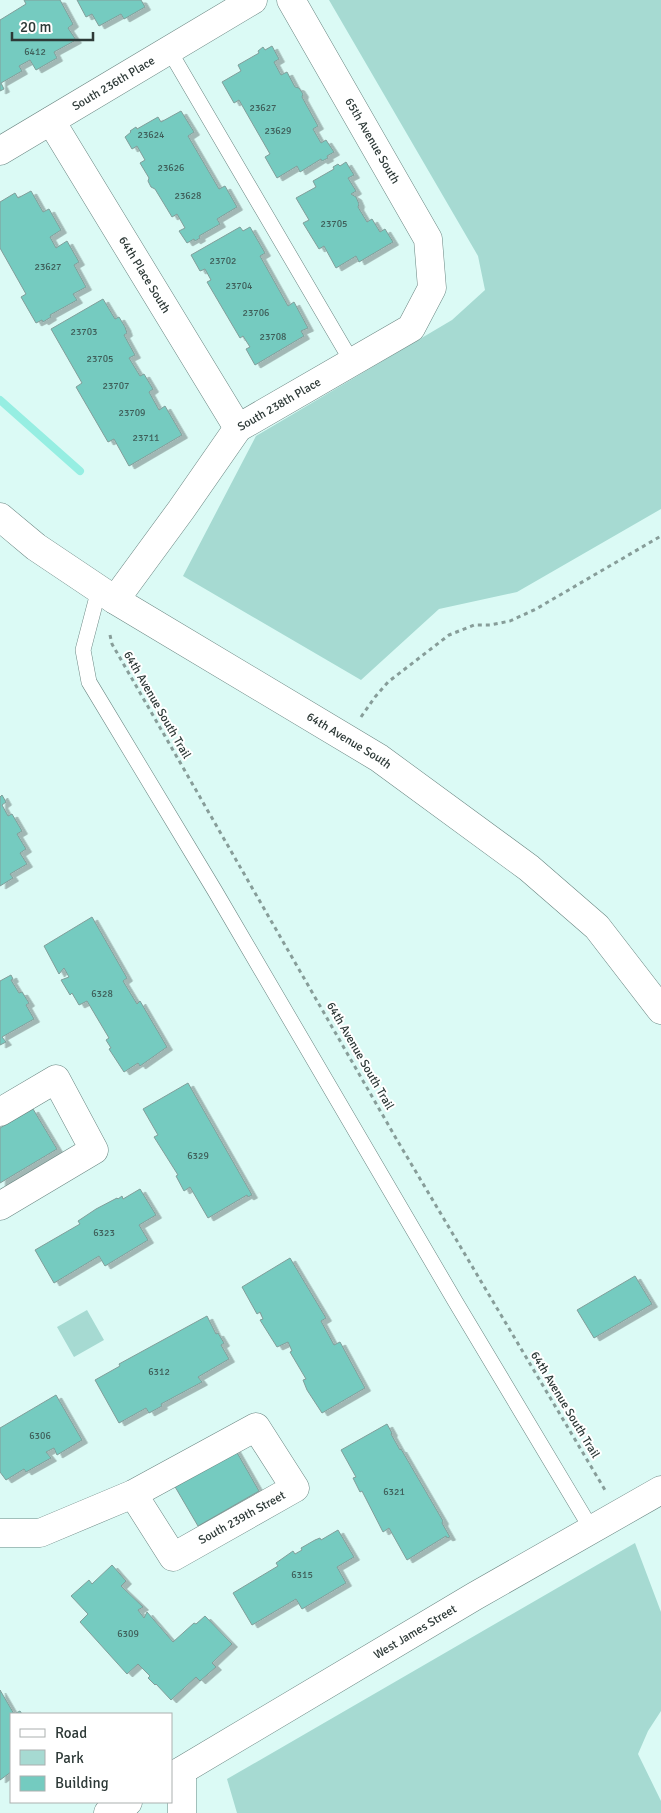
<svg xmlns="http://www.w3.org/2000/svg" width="661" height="1813" viewBox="0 0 661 1813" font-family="Signika,sans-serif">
	<defs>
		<filter id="shadow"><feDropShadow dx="5.5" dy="3" stdDeviation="0" flood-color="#0004"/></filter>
	</defs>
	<rect width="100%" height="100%" fill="#dbfaf5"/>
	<!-- green -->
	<path fill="#a6dad2" d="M329 0H661V509L517 592 439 609 361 680 183 576 256 436 452 320 485 290 478 256Z
		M87 1310 104 1340 74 1357 57 1327Z
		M635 1543 661 1612V1711L648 1731 638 1754 661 1801V1813H237L227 1779Z"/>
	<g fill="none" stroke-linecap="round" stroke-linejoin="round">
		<!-- stream -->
		<path stroke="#96eee2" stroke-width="8" d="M0 400 80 471"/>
	</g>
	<!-- building -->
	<path fill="#74cbc0" stroke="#819e9a" filter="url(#shadow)" d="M24 0H60L73 24 68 28 76 40 54 52 57 58 36 70 30 60 19 66 22 71 1 83 4 89 0 91V20L26 4Z
		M77 0H141L145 7 124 19 121 14 99 26 92 14 86 17Z
		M272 46 279 59 274 62 281 75 287 72 295 87 299 88 303 94 302 97 318 126 313 129 321 143 326 140 334 152 327 156 328 158 322 161 321 159 300 172 297 166 277 178 265 157 270 154 239 100 234 103 222 82 241 71 238 65 259 53 258 51 263 47 265 50Z
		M181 111 194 132 188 136 219 189 225 186 237 207 217 219 220 224 199 236 200 238 195 241 194 239 187 243 179 231 185 228 177 214 172 217 155 189 151 187 148 181 149 178 140 163 145 160 137 146 132 149 125 137 131 132 130 131 136 127 137 129 158 117 161 122Z
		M346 162 354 175 348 178 356 191 351 194 356 197 359 204 358 207 367 222 372 219 380 232 385 229 393 242 359 262 356 256 336 268 324 246 319 249 303 223 309 220 296 198 316 187 313 181 334 169 333 167 338 164 340 166Z
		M31 191 43 212 49 209 61 230 50 237 56 248 67 241 79 262 74 265 86 287 73 294 77 300 50 315 51 317 43 322 42 320 36 323 21 297 26 294 0 248V202L15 193 18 198Z
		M240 227 243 231 250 227 265 253 260 256 288 306 294 302 308 328 301 331 304 336 255 365 246 349 250 347 243 336 240 338 207 282 211 280 205 269 200 271 191 255Z
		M103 299 115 319 119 317 125 327 127 333 124 335 135 355 129 358 140 376 144 374 153 389 149 392 159 410 165 406 182 435 129 466 114 439 108 442 76 387 82 383 51 329Z
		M2 795 6 802 2 805 8 816 12 814 22 831 17 834 26 849 20 853 27 864 10 874 13 878 0 886V797Z
		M92 917 127 978 123 981 137 1004 140 1001 167 1047 140 1066 138 1063 124 1072 109 1049 111 1048 106 1040 109 1038 87 1001 79 1005 72 993 70 995 61 980 69 977 64 968 59 974 44 946Z
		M11 975 13 979 11 980 19 993 22 992 29 1003 26 1005 34 1019 2 1037 6 1042 0 1045V981Z
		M188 1083 252 1195 248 1197 247 1195 208 1218 190 1187 184 1191 176 1176 178 1175 154 1137 158 1135 143 1109Z
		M33 1109 57 1149 0 1183V1128Z
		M140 1189 156 1215 139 1225 148 1240 105 1266 99 1256 54 1283 35 1250 80 1224 78 1221 96 1209 117 1198 118 1199 122 1196 123 1199Z
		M290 1258 326 1318 321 1321 334 1345 340 1342 365 1388 322 1413 307 1390 303 1380 306 1379 290 1352 292 1351 288 1342 277 1347 260 1320 263 1319 260 1312 257 1314 242 1287Z
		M635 1276 652 1304 594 1338 577 1310Z
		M207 1316 216 1334 218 1333 224 1343 221 1345 229 1359 198 1377 202 1382 161 1404 162 1406 149 1413 146 1408 119 1423 95 1380 120 1366 119 1364Z
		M56 1395 82 1440 57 1455 54 1448 46 1452 51 1458 26 1472 24 1469 6 1480 0 1472V1428Z
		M387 1424 392 1433 391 1434 400 1450 401 1449 443 1521 442 1523 450 1537 447 1538 446 1536 407 1560 389 1528 383 1532 362 1491 360 1492 353 1478 356 1477 341 1450Z
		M235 1449 259 1491 198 1526 174 1485Z
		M338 1530 354 1557 337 1567 346 1583 302 1609 296 1599 252 1625 233 1593 278 1566 276 1563 293 1551 295 1554 302 1550 301 1548 315 1540 320 1538 321 1540Z
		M112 1565 126 1581 121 1586 143 1607 138 1610 144 1618 147 1612 173 1642 194 1623 196 1624 205 1616 232 1644 212 1663 216 1667 200 1681 196 1677 171 1700 156 1684 155 1685 148 1678 150 1676 138 1664 127 1674 80 1622 88 1614 71 1596 89 1580 92 1584Z
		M0 1690 14 1714 20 1711 22 1714H11V1772L0 1780Z"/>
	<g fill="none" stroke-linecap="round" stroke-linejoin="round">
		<!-- lane casing -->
		<g stroke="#698581" stroke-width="16">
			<path id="lane" d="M169 50 352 362
				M99 589 83 650 89 682 215 891 455 1301 592 1530"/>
		</g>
		<!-- street casing -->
		<g stroke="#698581" stroke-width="29">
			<g id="street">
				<path id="s1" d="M51 121 238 428"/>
				<path id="s2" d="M0 151 253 0"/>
				<path id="s3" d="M115 600 181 510 238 428 411 328 432 288 428 239 291 0"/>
				<path d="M0 1112 56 1079 94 1150 0 1206"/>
				<path d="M0 1533H40L133 1494 256 1427 295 1488 173 1557 133 1494"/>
				<path id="s4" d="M171 1777 475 1596 661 1490"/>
				<path d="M108 1813 128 1802"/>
				<path d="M182 1813V1771"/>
			</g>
		</g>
		<!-- secondary casing -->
		<g stroke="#698581" stroke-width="29">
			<g id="secondary">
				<path id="s5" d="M0 517 36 547 115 600 379 758 529 868 597 927 661 1010"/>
			</g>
		</g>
		<!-- path -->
		<path stroke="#879d99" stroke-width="3" stroke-dasharray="4 4" stroke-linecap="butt" d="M110 635 112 644 397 1140 605 1490
			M361 717 375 697 388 682 449 635 474 625H490L510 621 536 609 661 536"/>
		<!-- lane -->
		<use href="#lane" stroke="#fff" stroke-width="15"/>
		<!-- street -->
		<use href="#street" stroke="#fff" stroke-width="28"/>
		<!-- secondary -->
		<use href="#secondary" stroke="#fff" stroke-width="28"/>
	</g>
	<g text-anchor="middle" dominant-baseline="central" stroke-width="4" stroke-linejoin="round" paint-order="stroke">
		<!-- number labels -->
		<g font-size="10" fill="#3f5e59">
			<text x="35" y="52">6412</text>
			<text x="263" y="108">23627</text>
			<text x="278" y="131">23629</text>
			<text x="151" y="135">23624</text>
			<text x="171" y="168">23626</text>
			<text x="188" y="196">23628</text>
			<text x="334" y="224">23705</text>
			<text x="223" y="261">23702</text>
			<text x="48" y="267">23627</text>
			<text x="239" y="286">23704</text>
			<text x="256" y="313">23706</text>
			<text x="84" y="332">23703</text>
			<text x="273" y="337">23708</text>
			<text x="100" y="359">23705</text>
			<text x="116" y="386">23707</text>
			<text x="132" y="413">23709</text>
			<text x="146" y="438">23711</text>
			<text x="102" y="994">6328</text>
			<text x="198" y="1156">6329</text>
			<text x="104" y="1233">6323</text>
			<text x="159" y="1372">6312</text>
			<text x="40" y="1436">6306</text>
			<text x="394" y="1492">6321</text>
			<text x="302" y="1575">6315</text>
			<text x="128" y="1634">6309</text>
		</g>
		<!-- street labels -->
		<g font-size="12" fill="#2d3937" stroke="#fff">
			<text stroke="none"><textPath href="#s2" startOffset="132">South 236th Place</textPath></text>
			<text transform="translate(372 141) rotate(60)">65th Avenue South</text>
			<text stroke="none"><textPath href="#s1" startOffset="180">64th Place South</textPath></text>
			<text stroke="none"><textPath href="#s3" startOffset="259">South 238th Place</textPath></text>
			<text transform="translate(157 705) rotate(60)">64th Avenue South Trail</text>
			<text stroke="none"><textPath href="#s5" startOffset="415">64th Avenue South</textPath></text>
			<text transform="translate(360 1056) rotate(60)">64th Avenue South Trail</text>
			<text transform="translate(565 1405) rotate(59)">64th Avenue South Trail</text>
			<text transform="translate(242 1518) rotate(-29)">South 239th Street</text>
			<text stroke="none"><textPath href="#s4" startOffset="284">West James Street</textPath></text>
		</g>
	</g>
	<!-- legend -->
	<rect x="10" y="1713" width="162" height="90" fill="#ffffff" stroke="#abb0af"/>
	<rect x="20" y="1729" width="25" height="8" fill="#ffffff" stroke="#abb0af"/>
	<text x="55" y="1738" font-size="15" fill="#2d3937">Road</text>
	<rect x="20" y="1750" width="25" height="15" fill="#a6dad2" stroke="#abb0af"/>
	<text x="55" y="1763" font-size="15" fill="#2d3937">Park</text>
	<rect x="20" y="1776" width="25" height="15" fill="#74cbc0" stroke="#abb0af"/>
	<text x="55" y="1788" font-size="15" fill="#2d3937">Building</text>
	<!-- scale -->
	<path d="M12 32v8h81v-8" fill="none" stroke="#2d3937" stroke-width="2.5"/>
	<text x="20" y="32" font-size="15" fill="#2d3937" stroke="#ffffff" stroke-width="4" paint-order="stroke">20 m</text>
</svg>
